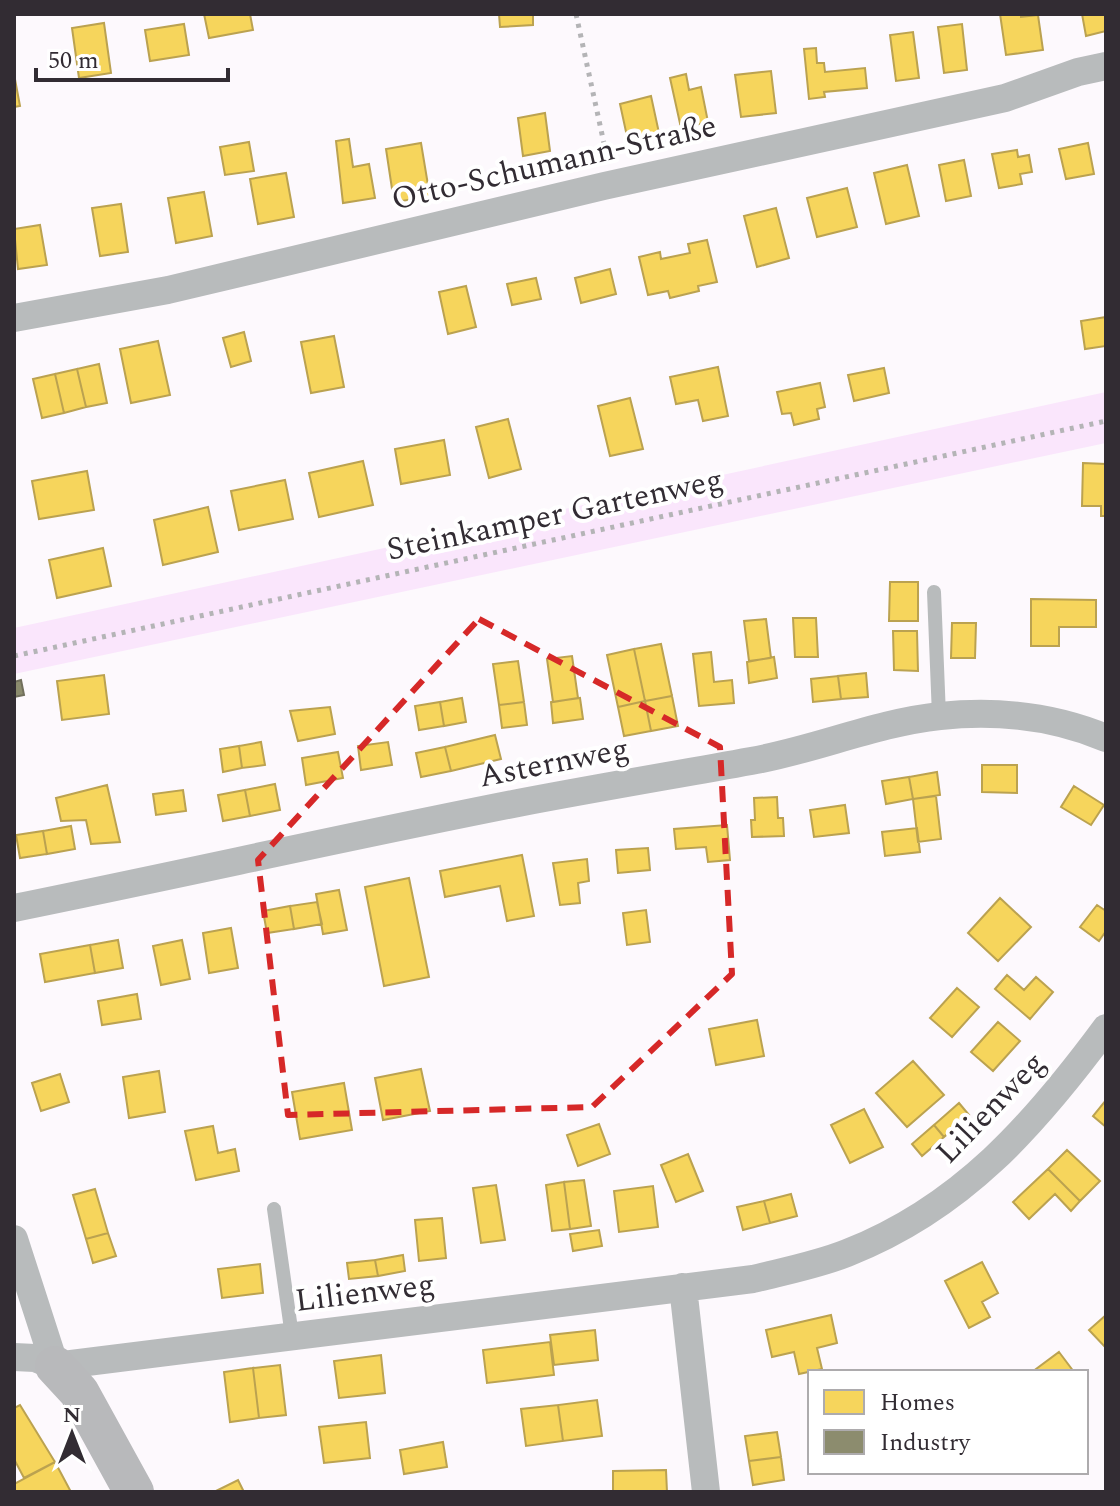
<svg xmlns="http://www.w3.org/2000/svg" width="1120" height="1506" viewBox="0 0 1120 1506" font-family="Spectral,serif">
	<rect width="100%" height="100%" fill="#fdf9fd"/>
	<!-- green -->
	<path fill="#fae6fc" d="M1106 392V443L14 674V628Z"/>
	<!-- homes -->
	<path fill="#f6d55c" stroke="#bba250" stroke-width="2" d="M204 14H250L253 30 209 38Z
		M499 14H533V25L500 27Z
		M1000 14H1021V17L1038 15 1043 50 1006 55Z
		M1082 14H1106V31L1086 36Z
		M104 23 111 73 79 78 72 28Z
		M184 24 189 55 150 61 145 30Z
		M962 24 967 70 944 73 938 27Z
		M913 32 919 78 896 81 890 35Z
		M816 48 817 63H824L825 72 865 68 867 88 824 92 825 97 809 99 804 49Z
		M771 71 776 113 741 117 735 75Z
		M14 74 20 106 14 107Z
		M686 74 689 90 701 87 708 122 681 128 670 78Z
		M651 96 659 133 628 141 620 104Z
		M545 113 550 151 523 156 518 118Z
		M349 139 353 167 369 164 375 198 343 203 336 141Z
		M249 142 254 171 225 175 220 147Z
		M421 143 430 197 394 202 386 149Z
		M1088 143 1094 174 1066 179 1059 149Z
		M1017 150 1018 157 1029 155 1032 172 1020 174 1022 184 999 188 992 154Z
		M964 160 971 196 946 201 939 165Z
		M907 165 919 216 886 224 874 173Z
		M286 173 294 217 258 224 250 179Z
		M847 188 857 227 817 237 807 198Z
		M204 192 212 236 176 243 168 198Z
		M121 204 128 252 100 256 92 208Z
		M776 208 789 258 757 267 744 216Z
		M40 225 47 265 18 269 14 229Z
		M707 240 717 282 698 286 699 291 670 298 668 291 648 295 639 257 660 252 661 259 690 253 688 244Z
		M610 269 616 294 581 303 575 278Z
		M536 278 541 299 512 305 507 284Z
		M466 286 476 327 448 334 439 292Z
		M1106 317V346L1085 349 1081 321Z
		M244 332 251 361 231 367 223 338Z
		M334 336 344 387 311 393 301 342Z
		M158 341 170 395 131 403 120 349Z
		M99 364 107 403 86 407 77 369Z
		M718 367 728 416 703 421 698 400 676 404 670 377Z
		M884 368 889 393 854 401 848 375Z
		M77 369 86 407 64 413 55 374Z
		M55 374 64 413 42 418 33 379Z
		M820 383 825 407 817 409 819 419 794 425 791 413 782 414 777 392Z
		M630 398 643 449 610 456 598 406Z
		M508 419 521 469 489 478 476 427Z
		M444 440 450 475 401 484 395 449Z
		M363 461 373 505 319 517 309 473Z
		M1083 463 1106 464V516H1101V506H1082Z
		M87 471 94 510 39 519 32 481Z
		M285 480 293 519 239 530 231 491Z
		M208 507 218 552 163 565 154 520Z
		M103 548 111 586 57 598 49 560Z
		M890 582H918V621H889Z
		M1031 599 1096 600V627H1059V646H1031Z
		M793 618H816L818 657H795Z
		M766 619 771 658 749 661 744 621Z
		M952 623H976L975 658H951Z
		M893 631H917L918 671 894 670Z
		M661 644 672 696 645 701 634 649Z
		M634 649 645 701 618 707 607 655Z
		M711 652 714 682 732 680 734 703 699 706 693 654Z
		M572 656 578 698 553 702 547 659Z
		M774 657 777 678 749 683 747 662Z
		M518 661 524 702 499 705 493 664Z
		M866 673 868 697 841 699 838 676Z
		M104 675 109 714 62 720 57 681Z
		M838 676 841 699 813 702 811 679Z
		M672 696 678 726 651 731 645 701Z
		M462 698 466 722 444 726 440 702Z
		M580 698 583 719 553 723 551 702Z
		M645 701 651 731 624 736 618 707Z
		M440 702 444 726 419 730 415 706Z
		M524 702 527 725 502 728 499 705Z
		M330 707 335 734 298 741 290 711Z
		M495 735 501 759 451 771 445 747Z
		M261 742 265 765 242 768 239 746Z
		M388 742 392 765 361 770 358 746Z
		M239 746 242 768 223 772 220 749Z
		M445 747 451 771 421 777 416 753Z
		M338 752 343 778 306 785 302 758Z
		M982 765H1017V793L982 792Z
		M937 772 940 795 913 799 909 777Z
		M909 777 913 799 886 804 882 781Z
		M275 784 280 810 250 816 245 790Z
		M107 785 120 842 91 844 86 820 61 821 56 798Z
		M1074 786 1104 805 1091 825 1061 807Z
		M183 790 186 811 156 815 153 794Z
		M245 790 250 816 223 821 218 795Z
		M936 796 941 839 918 842 913 799Z
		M777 797 778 818H783L784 836 752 837 751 820H755L754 798Z
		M845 805 849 833 814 837 810 810Z
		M727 825 730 860 708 862 706 847 676 849 674 829Z
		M71 826 75 849 47 854 43 831Z
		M917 828 920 852 885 856 882 832Z
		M43 831 47 854 20 858 16 835Z
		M648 848 650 870 618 873 616 850Z
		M522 855 534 916 507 921 500 886 445 897 440 871Z
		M587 859 589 881 578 883 580 903 560 905 553 863Z
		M409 878 429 977 384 986 365 887Z
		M339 890 347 930 323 934 316 894Z
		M1000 898 1031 927 998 961 968 933Z
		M317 902 322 924 294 929 290 906Z
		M1097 905 1106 911V931L1099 941 1080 927Z
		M290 906 294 929 267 933 263 911Z
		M646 910 650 942 627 945 623 913Z
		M231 928 238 968 209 973 203 933Z
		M118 940 123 968 95 973 90 945Z
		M182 940 190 979 161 985 153 946Z
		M90 945 95 973 45 982 40 954Z
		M1007 975 1024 990 1036 977 1053 992 1030 1019 995 989Z
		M957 988 979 1007 952 1037 930 1018Z
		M137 994 141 1019 102 1025 98 1001Z
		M757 1020 764 1056 716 1065 709 1029Z
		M998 1022 1020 1041 993 1071 971 1052Z
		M913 1061 944 1095 907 1127 876 1093Z
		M421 1069 430 1111 383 1120 375 1078Z
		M159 1071 165 1112 129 1118 123 1077Z
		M60 1074 69 1102 41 1111 32 1083Z
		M344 1083 352 1130 300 1139 292 1092Z
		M1106 1100V1127L1093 1116Z
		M959 1103 969 1115 944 1137 934 1125Z
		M864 1109 883 1147 850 1163 831 1125Z
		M599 1124 610 1154 578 1166 567 1135Z
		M934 1125 944 1137 922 1156 912 1144Z
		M213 1126 218 1153 235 1149 239 1171 196 1180 185 1131Z
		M1067 1150 1100 1181 1080 1201 1048 1169Z
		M688 1154 703 1191 676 1202 661 1165Z
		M1048 1169 1080 1201 1071 1211 1055 1194 1029 1219 1013 1202Z
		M584 1180 591 1226 570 1229 564 1182Z
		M564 1182 570 1229 552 1231 546 1185Z
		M496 1185 505 1240 481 1243 473 1188Z
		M653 1186 658 1227 619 1232 614 1191Z
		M95 1189 108 1233 86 1239 73 1195Z
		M791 1194 797 1216 770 1223 764 1201Z
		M764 1201 770 1223 743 1230 737 1207Z
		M442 1218 446 1258 419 1261 415 1220Z
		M599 1230 602 1246 573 1251 570 1234Z
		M108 1233 116 1256 93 1263 86 1239Z
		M403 1255 405 1271 378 1276 375 1260Z
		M375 1260 378 1276 349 1279 347 1263Z
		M982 1262 998 1293 982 1302 990 1317 969 1328 945 1281Z
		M260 1264 263 1293 222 1298 218 1269Z
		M831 1315 837 1343 817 1348 822 1369 799 1374 794 1352 772 1357 766 1330Z
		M1106 1315V1348L1089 1330Z
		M595 1330 598 1360 554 1365 550 1335Z
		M550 1342 554 1375 487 1383 483 1350Z
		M1059 1352 1074 1372H1032Z
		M381 1355 385 1393 339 1398 334 1361Z
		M280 1365 286 1415 259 1418 253 1368Z
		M253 1368 259 1418 230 1422 224 1372Z
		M597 1400 602 1436 563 1441 558 1405Z
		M20 1405 55 1462 24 1478 14 1459V1408Z
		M558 1405 563 1441 526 1446 521 1409Z
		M366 1422 370 1458 324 1463 319 1427Z
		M777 1432 781 1457 749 1461 745 1436Z
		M443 1442 447 1467 404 1474 400 1450Z
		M781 1457 784 1480 753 1485 749 1461Z
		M55 1462 71 1492H14V1484Z
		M666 1470 667 1492H613V1471Z
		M238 1480 244 1492H214Z"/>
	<!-- industry -->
	<path fill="#8c8c6e" stroke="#716f5c" stroke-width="2" d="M21 680 24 695 14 697V682Z"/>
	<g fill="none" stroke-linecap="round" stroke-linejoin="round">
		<!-- path -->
		<path stroke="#b4b4b6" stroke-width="5" stroke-dasharray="4 6" stroke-linecap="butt" d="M576 14 608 162
			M14 656 1106 421"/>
		<!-- lane -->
		<path stroke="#b8bbbc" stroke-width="14" d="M934 592 939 716
			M274 1209 292 1336"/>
		<!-- street -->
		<path stroke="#b8bbbc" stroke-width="28" d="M14 318 168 290 604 186 1005 98 1078 72 1106 66
			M14 908C182 874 350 836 518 803 596 788 674 775 751 761 815 750 875 723 940 716 997 710 1053 716 1106 738
			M14 1239 55 1366
			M683 1287 706 1492
			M14 1357 35 1358 55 1366 753 1279C785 1271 817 1265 847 1253 962 1208 1035 1124 1106 1028"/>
		<!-- secondary -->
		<path stroke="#b8b9bb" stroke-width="40" d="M55 1366 79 1392 134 1492"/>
	</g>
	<!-- marked area -->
	<path fill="none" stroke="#d62828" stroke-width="6" stroke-dasharray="16 10" stroke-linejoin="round" d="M479 619 720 747 732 974 592 1107 288 1115 258 860Z"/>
	<g text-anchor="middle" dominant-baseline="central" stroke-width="8" stroke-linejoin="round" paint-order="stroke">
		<!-- street labels -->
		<g font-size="32" fill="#322c33" stroke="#fff">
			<text transform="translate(554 163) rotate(-13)">Otto-Schumann-Straße</text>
			<text transform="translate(555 515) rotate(-12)">Steinkamper Gartenweg</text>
			<text transform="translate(554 763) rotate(-11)">Asternweg</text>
			<text transform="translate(991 1108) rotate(-46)">Lilienweg</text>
			<text transform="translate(365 1293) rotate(-7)">Lilienweg</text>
		</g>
	</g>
	<!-- border -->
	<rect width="1120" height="1506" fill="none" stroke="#322c33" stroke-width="32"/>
	<!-- legend -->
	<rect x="808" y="1370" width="280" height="104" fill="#ffffff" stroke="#adabad" stroke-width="2"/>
	<rect x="824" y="1390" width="40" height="24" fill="#f6d55c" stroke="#adabad" stroke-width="2"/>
	<text x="880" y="1410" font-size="24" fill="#322c33">Homes</text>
	<rect x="824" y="1430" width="40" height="24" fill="#8c8c6e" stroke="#adabad" stroke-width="2"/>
	<text x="880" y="1450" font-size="24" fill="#322c33">Industry</text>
	<!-- north arrow -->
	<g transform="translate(72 1434)" stroke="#ffffff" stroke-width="6" paint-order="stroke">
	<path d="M0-6L14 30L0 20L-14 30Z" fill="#322c33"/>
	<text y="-12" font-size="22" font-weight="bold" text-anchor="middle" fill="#322c33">N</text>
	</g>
	<!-- scale -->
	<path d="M36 68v12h192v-12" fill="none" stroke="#322c33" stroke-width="4"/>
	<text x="48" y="68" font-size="24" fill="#322c33" stroke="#ffffff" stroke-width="6" paint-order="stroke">50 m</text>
</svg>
